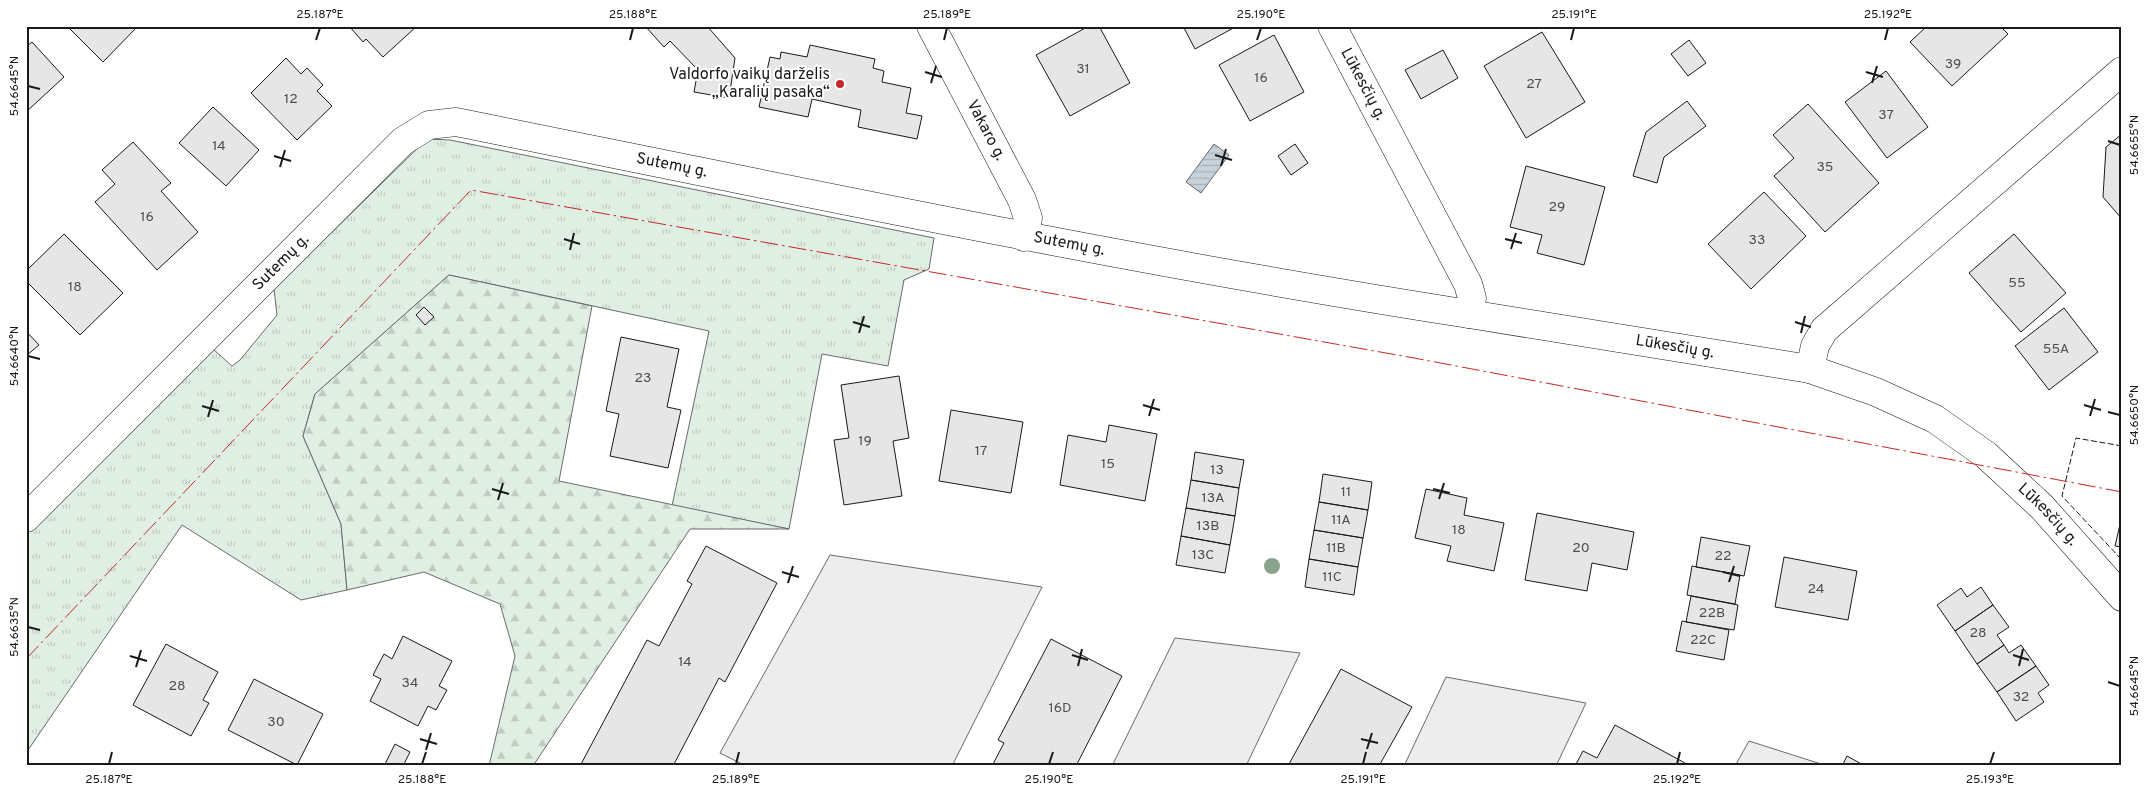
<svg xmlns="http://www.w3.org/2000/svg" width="2148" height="792" viewBox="0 0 2148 792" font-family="Overpass,sans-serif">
	<defs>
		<pattern id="grass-tufts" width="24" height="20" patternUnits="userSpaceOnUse" patternTransform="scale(1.25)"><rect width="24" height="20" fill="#e0efe3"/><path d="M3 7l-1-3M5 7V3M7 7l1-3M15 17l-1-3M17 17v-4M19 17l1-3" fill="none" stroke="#c0ccc2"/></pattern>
		<pattern id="forest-firs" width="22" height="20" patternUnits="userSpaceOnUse" patternTransform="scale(1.25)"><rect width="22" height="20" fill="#e0efe3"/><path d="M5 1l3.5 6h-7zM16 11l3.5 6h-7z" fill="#c0ccc2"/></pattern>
		<pattern id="water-rules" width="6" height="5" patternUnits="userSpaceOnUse" patternTransform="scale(1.25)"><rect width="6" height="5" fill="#c6d2dc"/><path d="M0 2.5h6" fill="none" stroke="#aab4bc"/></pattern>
	</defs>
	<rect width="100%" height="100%" fill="#fff"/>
	<!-- grass -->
	<path fill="url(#grass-tufts)" stroke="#6a6a6a" d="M427 139 450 140 934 238 929 269 904 280 888 366 822 354 789 529 672 506 709 331 449 275 315 394 303 436 341 524 347 590 301 600 182 525 26 753V533L213 349 232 366 240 360 277 315 274 289Z"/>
	<!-- forest -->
	<path fill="url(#forest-firs)" stroke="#6a6a6a" d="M449 275 592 306 559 481 789 529H690L533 766H489L515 656 500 604 424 572 347 590 341 524 303 436 315 394Z"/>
	<!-- parking -->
	<path fill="#ededed" stroke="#6a6a6a" d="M830 555 1042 587 952 766H746L720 753Z
		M1175 638 1300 653 1246 766H1112Z
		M1446 677 1586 703 1556 766H1404Z
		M1749 741 1821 764 1735 766Z"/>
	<!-- water -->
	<path fill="url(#water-rules)" stroke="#6a6a6a" d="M1214 144 1229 155 1201 193 1186 182Z"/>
	<!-- building -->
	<path fill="#e6e6e6" stroke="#1a1a1a" d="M67 26H138L103 62Z
		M349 26H417L383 57 366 39 363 42Z
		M645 26H707L735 58 729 98 694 92 698 70 670 41 664 47Z
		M1089 26H1099L1130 83 1070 116 1036 55Z
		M1183 26H1237L1195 49Z
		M1927 26H2000L2008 34 1952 86 1910 42Z
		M1542 32 1585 102 1526 138 1484 66Z
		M1274 35 1304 92 1250 121 1219 65Z
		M1689 40 1706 63 1688 76 1671 54Z
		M32 42 64 77 26 112V47Z
		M810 45 875 59 873 68 884 71 882 82 911 88 906 113 922 116 917 139 858 127 861 110 812 99 808 117 759 107 770 57 780 59 781 52 807 57Z
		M1443 50 1458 78 1421 99 1405 70Z
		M286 58 301 74 307 68 323 85 317 91 332 106 297 140 251 93Z
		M1886 71 1928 127 1887 158 1845 102Z
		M1687 101 1706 126 1664 157 1657 183 1633 176 1646 132Z
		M1808 104 1879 183 1825 232 1774 176 1794 158 1773 135Z
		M213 107 259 150 226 186 179 143Z
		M2122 134V219L2103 197 2106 147Z
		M133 142 171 183 161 191 198 232 157 270 95 202 115 184 102 170Z
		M1295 144 1308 163 1291 175 1278 156Z
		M1526 166 1605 187 1584 265 1537 253 1542 235 1510 227Z
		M1764 192 1806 236 1751 289 1708 244Z
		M64 234 123 293 80 335 26 281V271Z
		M2014 234 2066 293 2021 332 1969 273Z
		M424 307 434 317 425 325 416 315Z
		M2064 308 2098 352 2049 390 2015 346Z
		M26 331 39 345 26 356Z
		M621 337 679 349 667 407 681 410 668 468 610 456 619 414 606 411Z
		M899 376 909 438 893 441 902 496 844 505 834 440 849 438 841 385Z
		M951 410 1023 422 1011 493 939 481Z
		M1109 425 1157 434 1145 501 1060 485 1068 435 1106 442Z
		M1195 452 1244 460 1239 488 1191 480Z
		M1323 474 1372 482 1368 510 1319 502Z
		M1191 480 1239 488 1235 516 1186 508Z
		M1426 489 1467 498 1464 515 1504 523 1494 571 1447 561 1451 546 1415 538Z
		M1319 502 1368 510 1363 538 1314 530Z
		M1186 508 1235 516 1230 545 1181 536Z
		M1537 513 1634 532 1627 570 1592 563 1587 591 1525 580Z
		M2121 520H2122V547L2115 546Z
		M1314 530 1363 538 1358 567 1309 559Z
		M1181 536 1230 545 1225 573 1176 565Z
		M1701 537 1750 546 1744 576 1696 567Z
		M706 546 777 583 725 682 719 678 673 766H580L647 640 659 646 692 584 687 581Z
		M1784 557 1857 571 1848 620 1775 607Z
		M1309 559 1358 567 1354 595 1305 587Z
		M1692 566 1740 575 1735 604 1687 595Z
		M1981 587 1993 605 1955 631 1937 605 1961 588 1967 597Z
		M1691 596 1738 605 1734 630 1686 622Z
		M1993 605 2009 627 1997 635 2004 645 1977 664 1955 631Z
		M1682 621 1729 630 1724 660 1676 651Z
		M403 636 452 661 439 686 447 690 436 710 428 706 418 726 370 701 381 679 373 675 384 654 392 659Z
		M1051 639 1122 676 1076 766H992L1004 743 998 740Z
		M166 644 218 672 203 700 209 703 191 736 133 705Z
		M2004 645 2009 653 2021 645 2036 666 1997 692 1977 664Z
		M2036 666 2049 685 2038 693 2044 702 2016 721 1997 692Z
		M1341 669 1412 707 1379 766H1288Z
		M254 679 323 714 297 765 228 730Z
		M1615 725 1685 763 1683 766H1575L1583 751 1597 758Z
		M395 744 410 752 403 766H384Z
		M1847 756 1865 766H1842Z"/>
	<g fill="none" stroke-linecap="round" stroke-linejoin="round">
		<!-- street casing -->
		<g stroke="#1a1a1a" stroke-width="29">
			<g id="street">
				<path id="s1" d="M931 26 1022 200 1028 218 1024 237"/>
				<path id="s2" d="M1332 26 1468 284 1472 298 1469 314 1810 369 1876 392 1935 419 1986 455 2042 507 2122 597"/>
				<path d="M1810 369 1815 346 1824 330 2122 71"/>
				<path id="s3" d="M26 518 403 141 429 125 456 122C793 190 1129 261 1469 314"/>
			</g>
		</g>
		<!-- street -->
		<use href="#street" stroke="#fff" stroke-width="28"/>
		<!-- fence -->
		<path stroke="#1a1a1a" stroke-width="1" stroke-dasharray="6 2.5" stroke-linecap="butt" d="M2122 446 2076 438 2062 496 2122 560"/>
		<!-- power -->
		<path stroke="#c62828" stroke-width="1" stroke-dasharray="18 4 2.5 4" stroke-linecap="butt" d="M26 659 471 190 1414 358 2122 492"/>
	</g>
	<!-- trees -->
	<circle fill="#8aa48f" cx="1272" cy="566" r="8"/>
	<!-- ticks -->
	<path fill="none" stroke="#1a1a1a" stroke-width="2" d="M316 40 320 28M630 40 633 28M944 40 947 28M1257 40 1261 28M1571 40 1574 28M1885 40 1888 28M925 72 942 77M1866 72 1883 77M931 83 936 66M1872 83 1877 66M28 86 40 89M2108 141 2120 145M1215 155 1232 160M274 156 291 161M1221 166 1226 149M280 167 285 150M564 239 580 244M1505 239 1522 243M1511 249 1516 233M570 250 574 233M853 322 870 327M1795 322 1811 327M859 333 864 316M1801 333 1805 316M28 356 40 359M1143 405 1160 410M2084 405 2101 410M202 406 219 411M2108 412 2120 415M1149 416 1154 399M2090 416 2095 399M208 417 213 400M492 489 509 494M1433 489 1450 493M1439 499 1444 483M498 500 503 483M782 572 799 577M1723 572 1740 576M1729 582 1734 566M788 583 793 566M28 627 40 630M1072 655 1088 660M2013 655 2029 660M130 656 147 661M1078 666 1082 649M2019 666 2023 649M136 667 141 650M2108 682 2120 686M420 739 437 744M1361 739 1378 743M1367 749 1372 733M426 750 431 733M109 764 112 752M422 764 426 752M736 764 739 752M1049 764 1053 752M1363 764 1366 752M1677 764 1680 752M1990 764 1994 752"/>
	<!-- markers -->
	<circle fill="#c62828" stroke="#fff" stroke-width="2" cx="840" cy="84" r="5"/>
	<g text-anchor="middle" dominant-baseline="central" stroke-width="4" stroke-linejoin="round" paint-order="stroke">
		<!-- number labels -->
		<g font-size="14" fill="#4d4d4d">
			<text x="1953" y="64">39</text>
			<text x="1083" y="69">31</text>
			<text x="1261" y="78">16</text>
			<text x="1534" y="84">27</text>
			<text x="291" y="99">12</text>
			<text x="1886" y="115">37</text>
			<text x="219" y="146">14</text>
			<text x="1825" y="167">35</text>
			<text x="1557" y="207">29</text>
			<text x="147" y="217">16</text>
			<text x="1757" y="240">33</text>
			<text x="2017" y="283">55</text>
			<text x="75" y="287">18</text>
			<text x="2056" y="349">55A</text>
			<text x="643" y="378">23</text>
			<text x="865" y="441">19</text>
			<text x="981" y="451">17</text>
			<text x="1108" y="464">15</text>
			<text x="1217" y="470">13</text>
			<text x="1346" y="492">11</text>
			<text x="1213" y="498">13A</text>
			<text x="1341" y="520">11A</text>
			<text x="1208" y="526">13B</text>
			<text x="1459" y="530">18</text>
			<text x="1336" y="548">11B</text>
			<text x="1581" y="548">20</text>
			<text x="1203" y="555">13C</text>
			<text x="1723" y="556">22</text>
			<text x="1332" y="577">11C</text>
			<text x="1816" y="589">24</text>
			<text x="1712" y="613">22B</text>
			<text x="1978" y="633">28</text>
			<text x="1703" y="640">22C</text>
			<text x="685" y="662">14</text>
			<text x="410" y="683">34</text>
			<text x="177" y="686">28</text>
			<text x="2021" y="697">32</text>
			<text x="1060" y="708">16D</text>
			<text x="276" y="722">30</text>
		</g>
		<!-- poi labels -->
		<g font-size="16" fill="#1a1a1a" stroke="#fff" text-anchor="end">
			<text x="830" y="75">Valdorfo vaikų darželis<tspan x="830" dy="18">„Karalių pasaka“</tspan></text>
		</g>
		<!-- street labels -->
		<g font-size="16" fill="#1a1a1a" stroke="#fff">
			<text stroke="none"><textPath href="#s2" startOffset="66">Lūkesčių g.</textPath></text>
			<text stroke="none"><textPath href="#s1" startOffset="118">Vakaro g.</textPath></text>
			<text stroke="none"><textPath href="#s3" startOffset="811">Sutemų g.</textPath></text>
			<text stroke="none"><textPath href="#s3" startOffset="1216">Sutemų g.</textPath></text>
			<text stroke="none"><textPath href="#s3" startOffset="361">Sutemų g.</textPath></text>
			<text stroke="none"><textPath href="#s2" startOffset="531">Lūkesčių g.</textPath></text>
			<text stroke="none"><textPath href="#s2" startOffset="951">Lūkesčių g.</textPath></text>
		</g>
	</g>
	<!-- border -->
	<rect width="2148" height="792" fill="none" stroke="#ffffff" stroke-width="55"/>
	<rect x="28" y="28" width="2092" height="736" fill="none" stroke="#1a1a1a" stroke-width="2"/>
	<g font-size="12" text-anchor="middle" fill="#1a1a1a">
		<text x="320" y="18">25.187°E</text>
		<text x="633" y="18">25.188°E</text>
		<text x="947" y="18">25.189°E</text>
		<text x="1261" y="18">25.190°E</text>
		<text x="1574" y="18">25.191°E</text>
		<text x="1888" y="18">25.192°E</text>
		<text transform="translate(14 86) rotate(-90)" y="4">54.6645°N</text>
		<text transform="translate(2134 145) rotate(-90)" y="4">54.6655°N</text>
		<text transform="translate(14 356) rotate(-90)" y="4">54.6640°N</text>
		<text transform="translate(2134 415) rotate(-90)" y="4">54.6650°N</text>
		<text transform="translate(14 627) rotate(-90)" y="4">54.6635°N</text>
		<text transform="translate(2134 686) rotate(-90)" y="4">54.6645°N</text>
		<text x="109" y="783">25.187°E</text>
		<text x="422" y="783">25.188°E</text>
		<text x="736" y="783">25.189°E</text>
		<text x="1049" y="783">25.190°E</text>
		<text x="1363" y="783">25.191°E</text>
		<text x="1677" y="783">25.192°E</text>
		<text x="1990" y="783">25.193°E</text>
	</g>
</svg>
